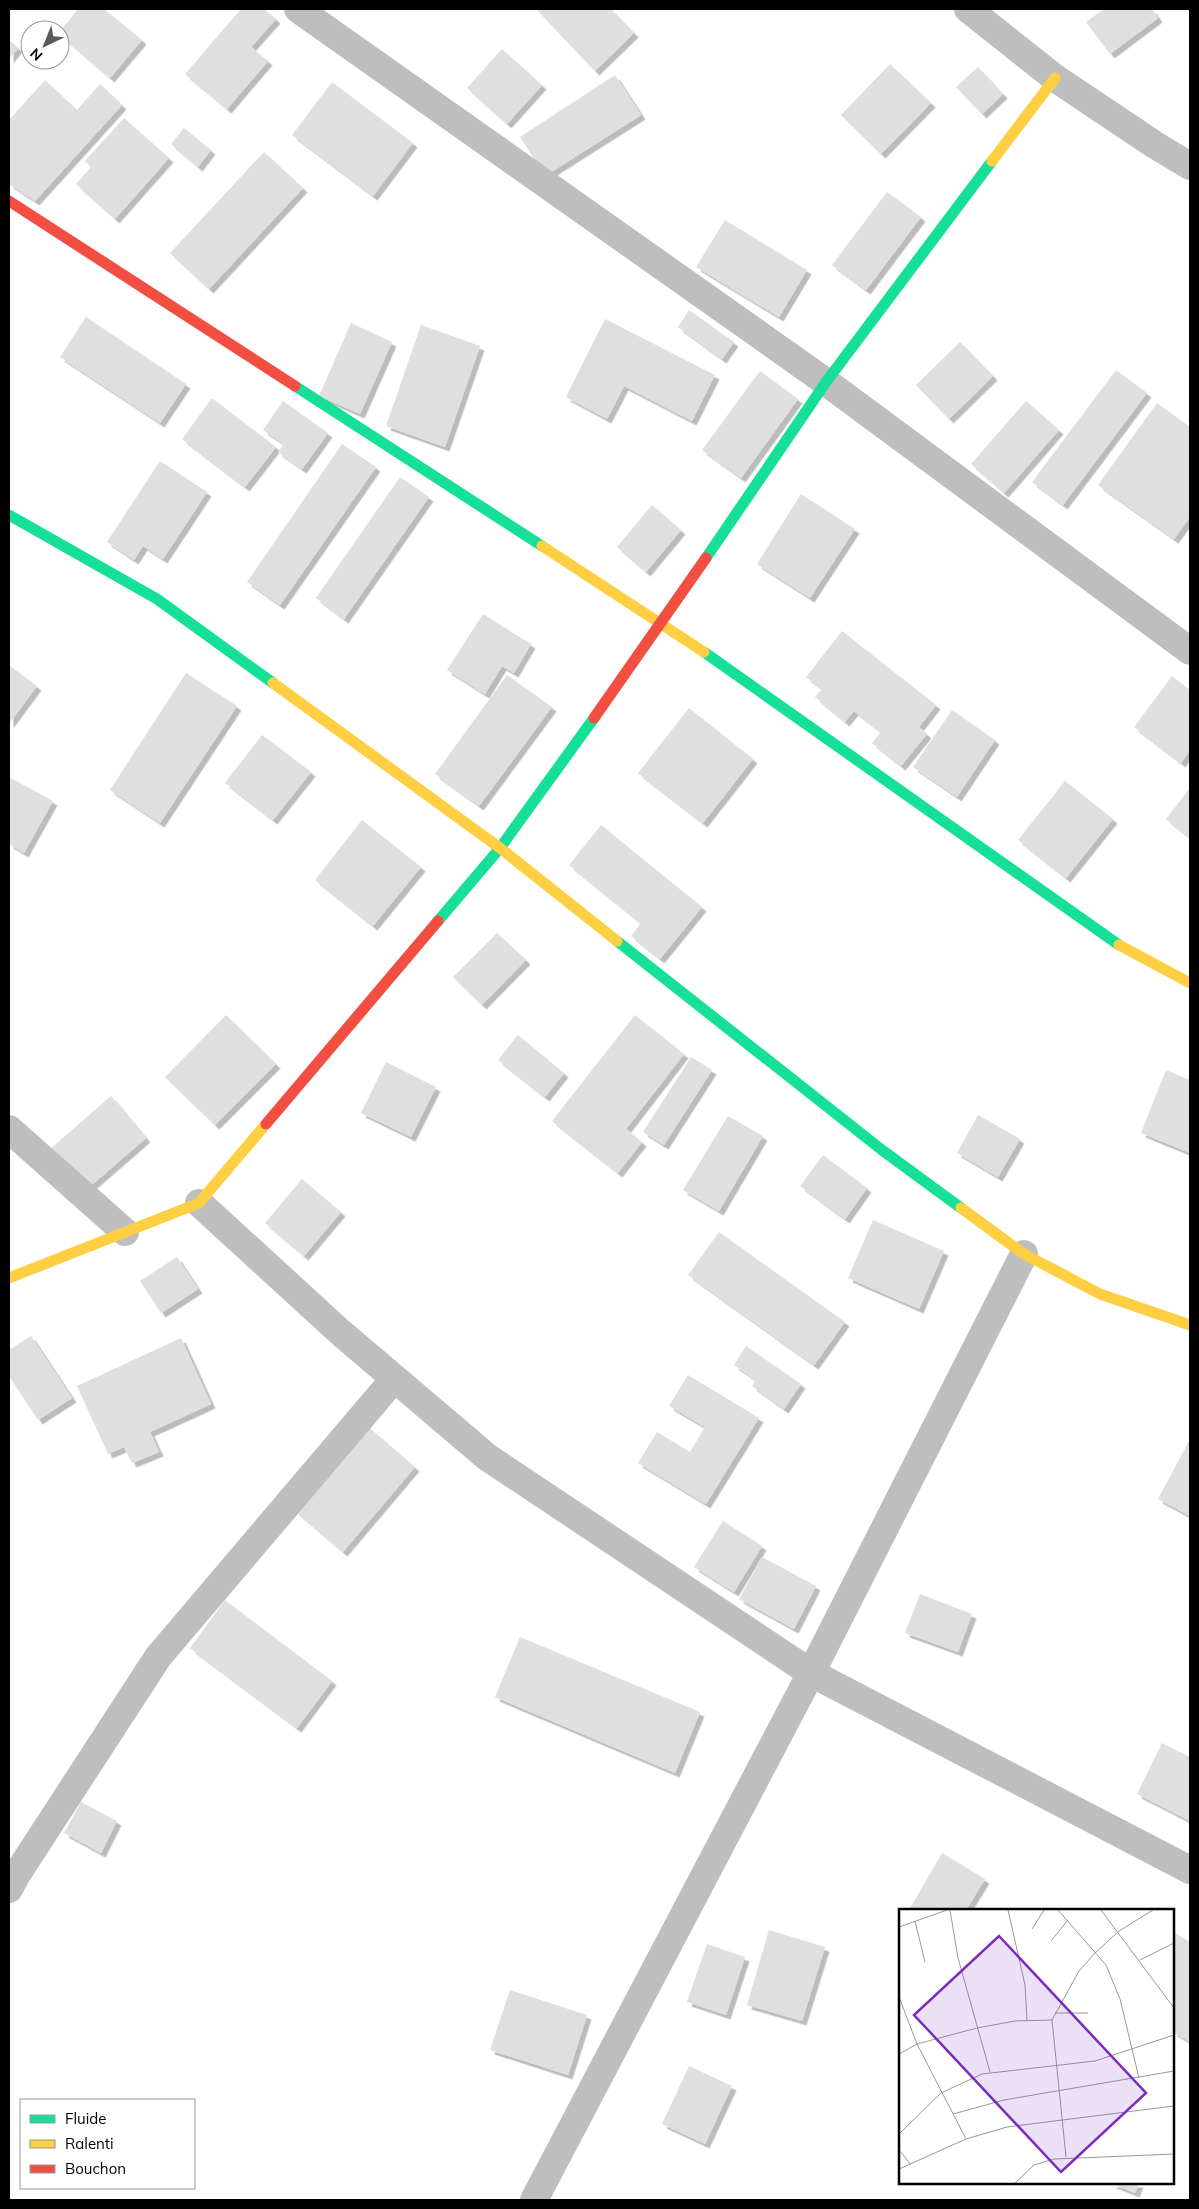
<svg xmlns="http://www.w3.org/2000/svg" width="1199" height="2209" viewBox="0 0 1199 2209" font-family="Mulish,sans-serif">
	<defs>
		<filter id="shadow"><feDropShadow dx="4.5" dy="4.5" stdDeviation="0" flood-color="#0004"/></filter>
	</defs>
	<rect width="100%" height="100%" fill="#fff"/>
	<!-- building -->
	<path fill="#dfdfdf" filter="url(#shadow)" d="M78 9H104L142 40 110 78 60 35V31Z
		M241 9H264L276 19 251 47 268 61 227 109 185 74Z
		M540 9H611L634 33 595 71 538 11Z
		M1104 9H1152L1158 18 1110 54 1086 22Z
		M9 40 18 48 9 59Z
		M502 49 542 85 507 124 467 88Z
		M890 64 931 103 881 154 841 115Z
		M978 67 1003 94 982 114 956 87Z
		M615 75 641 115 545 176 520 137Z
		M45 80 77 110 100 84 122 105 35 201 9 184V120Z
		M332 82 413 143 373 196 292 135Z
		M124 118 169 158 115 219 76 184 91 167 85 161Z
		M184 128 211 150 198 167 171 144Z
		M264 152 303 188 209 289 170 253Z
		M887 192 921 217 866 290 832 265Z
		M725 220 807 270 779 317 696 267Z
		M689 310 734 342 722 359 678 327Z
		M86 317 186 384 160 423 60 357Z
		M605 319 715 375 692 421 624 386 607 419 566 397Z
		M351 323 392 342 360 414 319 396Z
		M421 325 480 346 445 447 386 426Z
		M960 342 993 376 949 419 916 385Z
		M1116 370 1147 393 1063 505 1032 482Z
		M760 371 798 399 741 478 702 450Z
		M212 398 276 447 245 487 182 439Z
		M283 401 328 433 302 469 278 452 284 444 263 430Z
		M1026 401 1059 430 1004 493 971 464Z
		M1157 403 1190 427V517L1174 539 1098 485Z
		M342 444 376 467 280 605 247 582Z
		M160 461 207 492 163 559 143 546 134 560 107 542Z
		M400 477 429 497 344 619 316 598Z
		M801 494 855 529 810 598 757 564Z
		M652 505 681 530 646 572 617 547Z
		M483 614 531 644 514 673 502 666 485 694 447 670Z
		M842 631 936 705 919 727 927 734 901 766 872 743 881 732 854 711 845 722 815 697 822 689 806 677Z
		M9 665 37 686 9 724Z
		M186 673 237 706 160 823 110 790Z
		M507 675 552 707 479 806 435 774Z
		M1172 676 1190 690V750L1181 763 1134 727Z
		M689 708 753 759 703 823 638 773Z
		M952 710 995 740 957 797 913 767Z
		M262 735 311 772 273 820 225 783Z
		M9 777 53 801 24 853 9 844Z
		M1065 781 1113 819 1066 878 1018 840Z
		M1190 788V838L1166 819Z
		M362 820 421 867 373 926 315 880Z
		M601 825 702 907 660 959 631 936 641 923 569 865Z
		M497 933 526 960 482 1005 453 977Z
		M226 1015 276 1064 215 1125 165 1077Z
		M635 1015 684 1054 626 1129 642 1142 618 1173 552 1121Z
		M518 1035 564 1073 545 1097 498 1060Z
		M691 1057 712 1070 664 1145 643 1132Z
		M386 1062 436 1087 411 1137 361 1113Z
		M1166 1070 1190 1080V1153L1141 1133Z
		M111 1096 146 1138 86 1190 50 1149Z
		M978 1115 1020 1139 998 1177 957 1153Z
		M728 1116 763 1136 719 1211 683 1190Z
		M823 1155 867 1188 845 1219 800 1186Z
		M302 1179 341 1212 304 1256 265 1223Z
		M873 1220 944 1251 919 1309 848 1278Z
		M719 1232 845 1322 814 1365 688 1275Z
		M177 1257 198 1289 161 1313 140 1281Z
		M31 1336 72 1398 38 1420 9 1376V1350Z
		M181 1338 211 1404 150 1432 159 1452 132 1463 124 1447 108 1454 77 1386Z
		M746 1346 801 1384 784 1409 752 1386 756 1380 734 1365Z
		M688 1375 759 1418 706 1504 638 1463 657 1432 690 1452 705 1427 669 1406Z
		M366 1425 415 1467 343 1552 294 1510Z
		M1190 1439V1516L1158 1499Z
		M723 1521 762 1546 734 1592 694 1567Z
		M762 1557 816 1586 794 1629 739 1599Z
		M920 1594 972 1614 958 1652 905 1633Z
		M225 1600 332 1681 297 1728 190 1648Z
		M520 1637 700 1712 675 1773 495 1697Z
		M1162 1743 1190 1757V1821L1137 1794Z
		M81 1802 117 1821 101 1853 64 1833Z
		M942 1853 985 1879 966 1910H909Z
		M769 1930 825 1947 802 2021 747 2005Z
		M1175 1933 1190 1942V2042L1173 2032V1937Z
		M707 1944 745 1957 726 2015 687 2002Z
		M510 1990 587 2015 568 2075 490 2050Z
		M689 2066 732 2086 705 2144 662 2124Z
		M1110 2183H1139L1135 2193Z"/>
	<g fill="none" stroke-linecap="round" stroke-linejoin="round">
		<!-- street -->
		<path stroke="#bebebe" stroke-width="28" d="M298 9 826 382 1190 651
			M968 9 1055 78 1155 145 1190 166
			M9 1129 125 1232
			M199 1203 340 1332 487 1457 811 1673 1190 1870
			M9 1889 17 1874 158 1657 394 1379
			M534 2200 811 1673 1024 1254"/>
		<!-- fast -->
		<path stroke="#16e098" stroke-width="11" d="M295 386 542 546
			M9 515 157 599 273 683
			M706 558 826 382 992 161
			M704 652 1119 945
			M438 921 500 848 594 718
			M617 941 882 1150 961 1208"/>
		<!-- slow -->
		<path stroke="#ffcf43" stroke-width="11" d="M992 161 1055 78
			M542 546 704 652
			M273 683 500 848 617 941
			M1119 945 1190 983
			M961 1208 1024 1254 1100 1294 1190 1325
			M9 1278 199 1203 266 1124"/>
		<!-- jam -->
		<path stroke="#f24e42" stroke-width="11" d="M9 201 295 386
			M594 718 706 558
			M266 1124 438 921"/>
	</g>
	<!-- overview -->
	<g transform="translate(899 1909)">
		<rect width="275" height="275" fill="#fff"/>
		<path fill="none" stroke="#999" stroke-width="1" d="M51 1 59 49 91 163M109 1 126 76 128 112M159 1 207 56 221 90 240 169M202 1 275 99M16 12 26 53M0 18 48 1M133 20 145 1M152 32 169 11M241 51 275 34M0 88 18 135 67 230M156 104H189M0 145 18 135 78 119 116 112 153 111M54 205 105 191 275 162M0 225 42 184 83 165 196 152 275 126M0 241 12 256M167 248 153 111 180 62 196 44 220 22 254 1M0 260 67 230 108 218 275 197M116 274 135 256 155 250 275 245"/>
		<path fill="#7b2cbf" fill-opacity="0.15" stroke="#7b2cbf" stroke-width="2.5" d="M100 27 247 184 162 263 15 106Z"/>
		<rect width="275" height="275" fill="none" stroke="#000" stroke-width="2.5"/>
	</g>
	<!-- border -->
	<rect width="1199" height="2209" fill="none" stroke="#000000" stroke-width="20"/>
	<!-- legend -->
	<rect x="20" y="2099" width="175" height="90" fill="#ffffff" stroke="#999999"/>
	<rect x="30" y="2115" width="25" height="8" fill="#16e098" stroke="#999999"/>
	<text x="65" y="2124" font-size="15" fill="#000000">Fluide</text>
	<rect x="30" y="2140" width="25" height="8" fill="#ffcf43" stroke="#999999"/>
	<text x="65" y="2149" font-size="15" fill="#000000">Ralenti</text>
	<rect x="30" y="2165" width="25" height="8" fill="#f24e42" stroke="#999999"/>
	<text x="65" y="2174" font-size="15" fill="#000000">Bouchon</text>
	<!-- north arrow -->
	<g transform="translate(45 45) rotate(223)"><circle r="24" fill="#ffffff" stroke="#999999"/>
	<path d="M0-4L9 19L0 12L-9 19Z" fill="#595959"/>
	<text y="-8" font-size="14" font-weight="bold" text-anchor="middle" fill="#000000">N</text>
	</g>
</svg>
